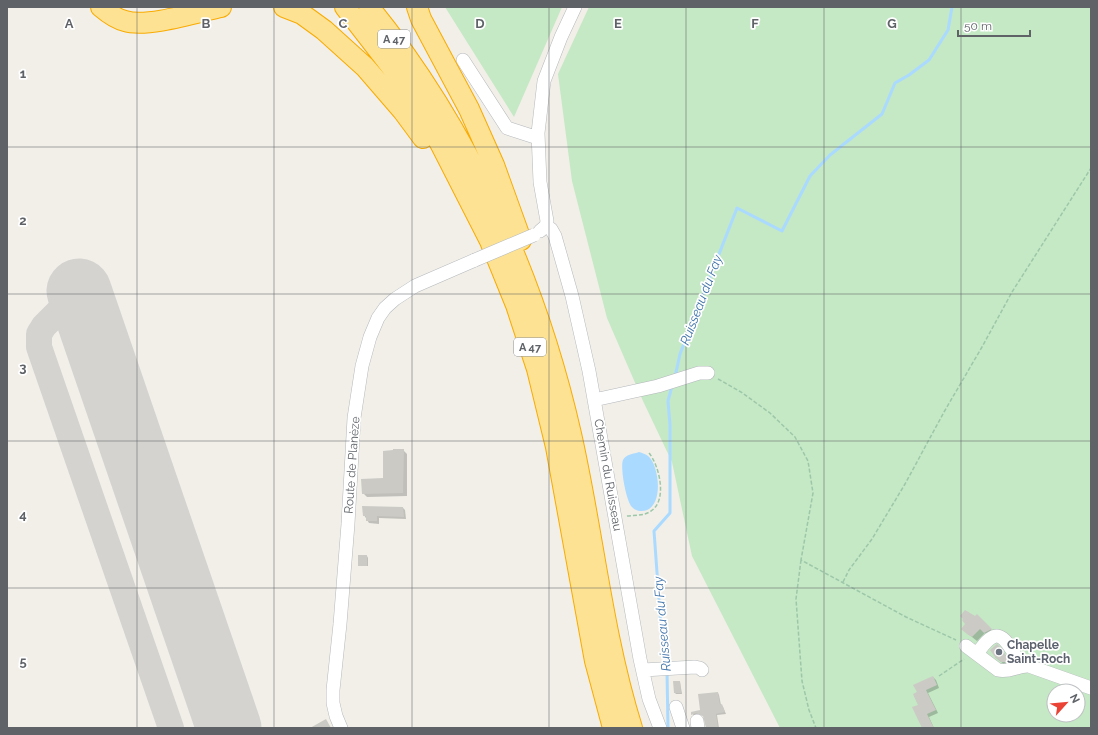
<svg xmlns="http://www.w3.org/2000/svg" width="1098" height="735" viewBox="0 0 1098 735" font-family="Raleway,sans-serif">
	<rect width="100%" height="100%" fill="#f1efe8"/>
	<!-- green -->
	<path fill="#c5e8c5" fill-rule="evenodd" d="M445 7H562L514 117Z
		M589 7H1091V728H780L692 556 672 462 643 401 607 318 572 181 558 74ZM1054 691H1078V715H1054Z"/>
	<!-- water -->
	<path fill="#aadaff" d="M639 452C642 453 646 454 648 456 660 465 665 513 640 511 637 511 634 509 632 507 626 501 620 467 623 460 626 454 634 454 639 452Z"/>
	<!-- shadow -->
	<path fill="#0003" d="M403 450 407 454V496L367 497 363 493 384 479Z
		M403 508 405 510 406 519 379 518V524L369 523 364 515Z
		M367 556 368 558V566H361L359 565Z
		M977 616 996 634 990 637 985 633 977 641 967 633Z
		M1003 652 1012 664 1005 665 995 657Z
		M933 677 936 680 939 688 928 693 938 713 929 717 934 728H923L919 706 914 695Z
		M680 682 682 694H676L675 693Z
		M718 693 719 695 721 705 723 707 726 714 717 715 719 728H707L704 716 698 714 694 716 692 713 702 711Z"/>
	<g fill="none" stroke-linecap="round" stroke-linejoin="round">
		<!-- stream -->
		<path stroke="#aadaff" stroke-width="3" d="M675 377 680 354 737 208 782 231 810 176 830 155 882 114 895 83 909 75 929 60 948 30 952 7
			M667 665 660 614 654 531 670 513V425L668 401 672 386
			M667 671 668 728"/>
		<!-- taxiway -->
		<path stroke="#d4d3d0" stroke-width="26" d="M79 291 44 326 39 334V347L171 728"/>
		<!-- runway -->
		<path stroke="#d4d3d0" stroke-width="65" d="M79 291 229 728"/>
	</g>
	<!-- building -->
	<path fill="#cccac5" d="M393 449H404L403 493 362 494 361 479 383 478V451L393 450Z
		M362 506 403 507 404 517 377 516V521H366V516H363Z
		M358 555H367V566H358Z
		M965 610 975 616 977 614 992 629 984 633 980 629 972 637 967 634 961 629 965 624 962 620 963 619 960 616Z
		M997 644 1001 648 1010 662H1001L995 657 990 650Z
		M933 676 937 685 926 690 936 710 927 714 934 728H922L912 707 918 705 913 694 917 692 913 685Z
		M673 681H680L681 693H674Z
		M718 692 720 705 722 704 725 712 716 714 718 728H706L703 716 696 713 691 715V712L700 710 698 694Z
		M326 719 331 728H310Z"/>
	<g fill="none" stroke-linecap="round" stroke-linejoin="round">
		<!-- minor casing -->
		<g stroke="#b5b8bc" stroke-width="14">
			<path id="minor" d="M463 60 507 128 538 138
				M546 226 551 229 555 236 572 296 589 371 640 659 649 699 660 728
				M540 231 546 226 547 221 540 182 538 133 544 81 561 37 575 7
				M594 400 658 386 699 373H708
				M966 646 998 670C1010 673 1018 665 1029 666L1091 688
				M977 654C1000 619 1006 642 1022 666
				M643 670 695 667 700 668 702 670
				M676 707 683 728
				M697 721 698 728
				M341 728 336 716 333 703V690L340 624 348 524 354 418 362 366 370 337 378 318 385 308 395 299 415 286 475 260"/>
		</g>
		<!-- highway casing -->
		<g stroke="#f9ab00" stroke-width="22">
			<path id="highway" d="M101 7C108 13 116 19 125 21 147 28 198 12 221 7
				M284 7 302 14 324 30 365 67 403 111 423 138
				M345 7 393 69 440 143 490 241 516 305 537 369 556 447 595 661 613 728
				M369 7C469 130 536 280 571 434 593 531 602 632 632 728
				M417 7 421 19 469 109 494 165 521 240"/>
		</g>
		<!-- path -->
		<path stroke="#9cc7a9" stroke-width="1.5" stroke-dasharray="4 2" stroke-linecap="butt" d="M718 379 741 392 770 413 795 437 808 461 813 493 801 560 906 617 956 640
			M627 516C635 515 644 516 651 511 668 500 659 465 649 453
			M801 560 796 599 802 681 809 710 816 728
			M843 582 849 570 872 539 905 484 944 412 982 347 1012 292 1091 168
			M939 676 964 659"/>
		<!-- minor -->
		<use href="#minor" stroke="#fff" stroke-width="13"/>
		<!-- highway -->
		<use href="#highway" stroke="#fde293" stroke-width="20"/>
		<!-- minor-bridge casing -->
		<g stroke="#b5b8bc" stroke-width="14" stroke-linecap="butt">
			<path id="minor-bridge" d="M475 260 534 235"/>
		</g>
		<!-- minor-bridge -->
		<use href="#minor-bridge" stroke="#fff" stroke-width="13"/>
	</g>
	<!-- grid -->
	<path fill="none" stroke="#5f6368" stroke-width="1" stroke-opacity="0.55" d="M137 7V728M274 7V728M412 7V728M549 7V728M686 7V728M824 7V728M961 7V728M7 147H1091M7 294H1091M7 441H1091M7 588H1091"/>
	<!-- markers -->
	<circle fill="#6b7280" stroke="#fff" stroke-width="1.5" cx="999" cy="652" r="4"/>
	<g text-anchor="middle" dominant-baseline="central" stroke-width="3.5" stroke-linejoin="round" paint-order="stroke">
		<!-- shield labels -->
		<g fill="#fff" stroke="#8f9295" stroke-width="1">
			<rect x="378" y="30" width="32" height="18" rx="3"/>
			<rect x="514" y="338" width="32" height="18" rx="3"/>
		</g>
		<g font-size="11" font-weight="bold" fill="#5f6368">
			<text x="394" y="39">A 47</text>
			<text x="530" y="347">A 47</text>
		</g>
		<!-- street labels -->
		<g font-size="12" fill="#5f6368" stroke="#fff">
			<text transform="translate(352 465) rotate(-86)">Route de Planèze</text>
			<text transform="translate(608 475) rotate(80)">Chemin du Ruisseau</text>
		</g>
		<!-- worship labels -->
		<g font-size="12" font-weight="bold" fill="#5b616d" stroke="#fff" text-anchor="start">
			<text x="1007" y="645">Chapelle<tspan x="1007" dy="14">Saint-Roch</tspan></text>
		</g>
		<!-- water labels -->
		<g font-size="13" font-style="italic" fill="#4174aa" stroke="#fff">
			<text transform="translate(701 300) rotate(-69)">Ruisseau du Fay</text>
			<text transform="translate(662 624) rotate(-95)">Ruisseau du Fay</text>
		</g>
	</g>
	<g font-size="13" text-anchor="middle" font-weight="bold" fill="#5f6368" stroke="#fff" stroke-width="3.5" stroke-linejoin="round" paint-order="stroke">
		<text x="69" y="28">A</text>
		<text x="206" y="28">B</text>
		<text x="343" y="28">C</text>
		<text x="480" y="28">D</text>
		<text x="618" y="28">E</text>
		<text x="755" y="28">F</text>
		<text x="892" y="28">G</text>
		<text x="23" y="78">1</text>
		<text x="23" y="225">2</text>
		<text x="23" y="372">3</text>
		<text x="23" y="519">4</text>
		<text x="23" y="666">5</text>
	</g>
	<!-- border -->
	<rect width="1098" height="735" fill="none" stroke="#5f6368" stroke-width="16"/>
	<!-- north arrow -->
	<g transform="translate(1066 703) rotate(63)"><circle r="19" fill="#ffffff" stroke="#bfc1c3"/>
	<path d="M0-3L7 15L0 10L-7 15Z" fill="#ea4335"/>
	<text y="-6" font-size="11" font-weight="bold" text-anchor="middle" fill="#5f6368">N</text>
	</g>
	<!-- scale -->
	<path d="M958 30v6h72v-6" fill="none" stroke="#5f6368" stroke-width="2"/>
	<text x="964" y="30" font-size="12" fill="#5f6368" stroke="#ffffff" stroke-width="3" paint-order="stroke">50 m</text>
</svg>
